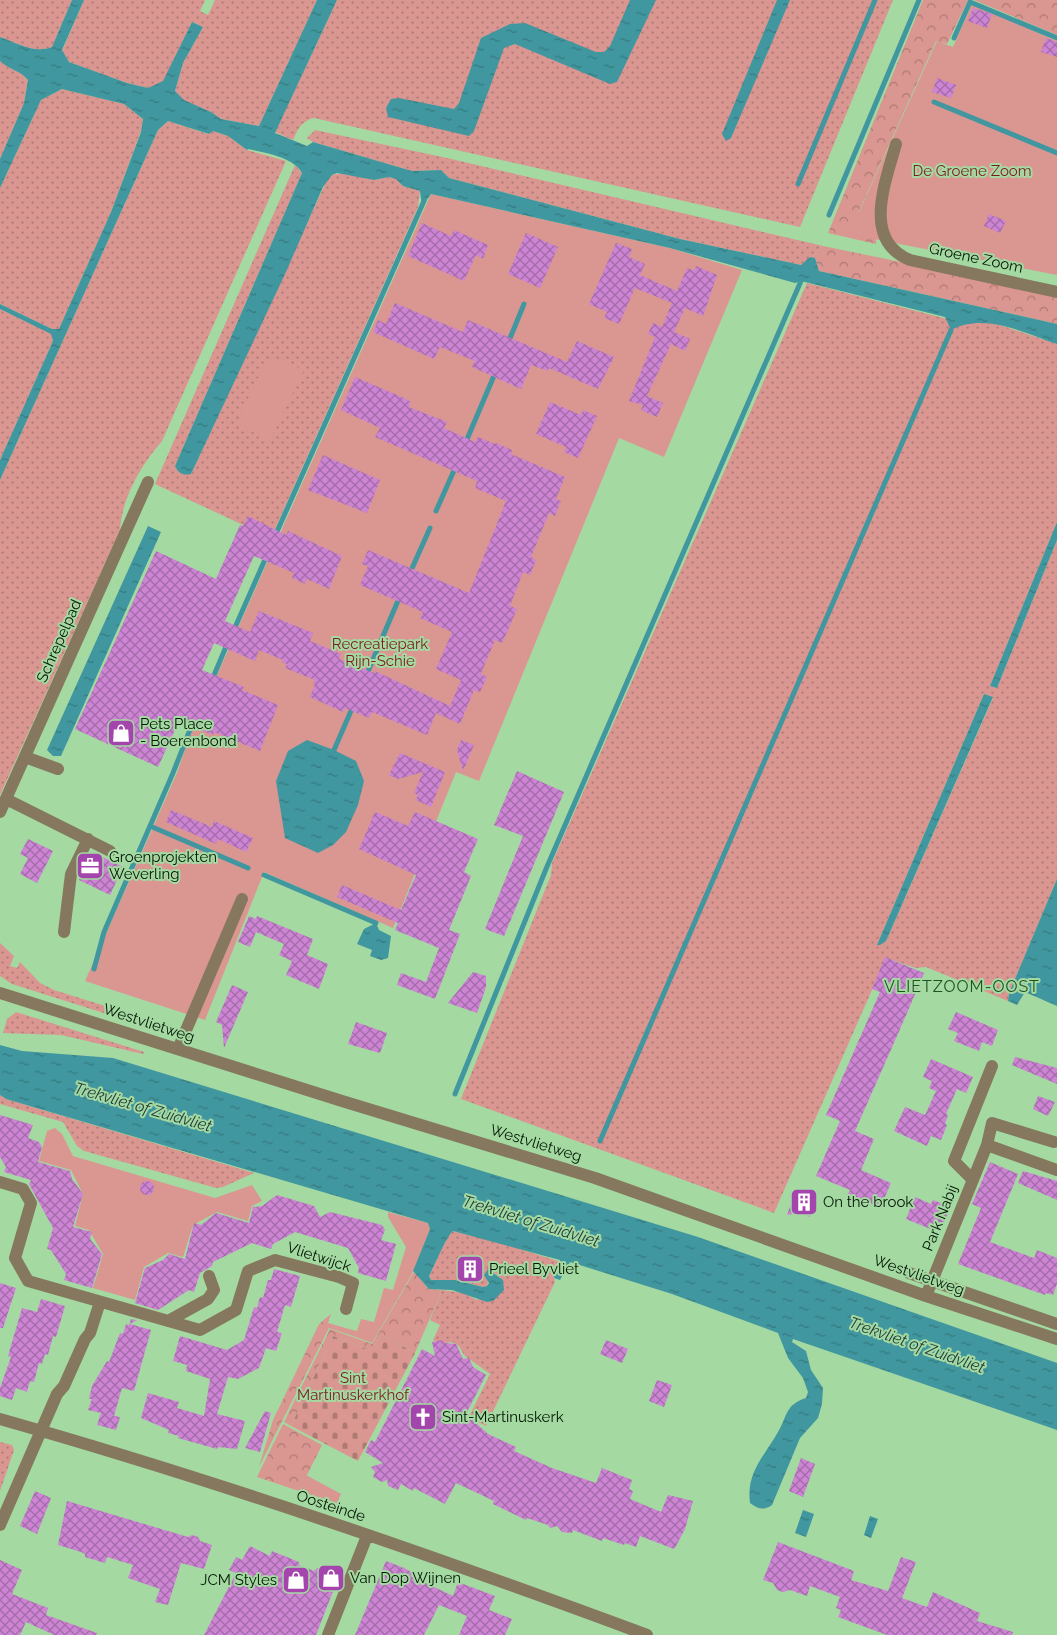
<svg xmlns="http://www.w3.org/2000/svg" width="1057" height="1635" viewBox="0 0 1057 1635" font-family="Raleway,sans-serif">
	<defs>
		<pattern id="grass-dots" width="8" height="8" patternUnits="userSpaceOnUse" patternTransform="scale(1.25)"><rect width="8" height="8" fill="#da9691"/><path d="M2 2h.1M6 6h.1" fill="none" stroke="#af7974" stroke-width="1.8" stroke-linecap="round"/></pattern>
		<pattern id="forest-crowns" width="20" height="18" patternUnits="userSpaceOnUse" patternTransform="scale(1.25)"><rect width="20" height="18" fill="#da9691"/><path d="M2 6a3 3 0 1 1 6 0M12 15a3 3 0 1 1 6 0" fill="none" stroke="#af7974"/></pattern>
		<pattern id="cemetery-stones" width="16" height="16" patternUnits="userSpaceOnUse" patternTransform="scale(1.25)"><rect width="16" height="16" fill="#da9691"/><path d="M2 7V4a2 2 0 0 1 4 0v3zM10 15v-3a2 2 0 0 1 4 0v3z" fill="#af7974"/></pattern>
		<pattern id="water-ripples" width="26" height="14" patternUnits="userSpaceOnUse" patternTransform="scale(1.25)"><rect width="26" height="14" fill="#41979f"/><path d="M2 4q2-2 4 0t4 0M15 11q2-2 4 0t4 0" fill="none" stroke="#347a7f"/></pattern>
		<pattern id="building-cross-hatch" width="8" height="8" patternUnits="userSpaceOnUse" patternTransform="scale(1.25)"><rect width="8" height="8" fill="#cc84d3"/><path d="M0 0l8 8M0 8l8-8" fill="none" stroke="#a36ba9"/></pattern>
	</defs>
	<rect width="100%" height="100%" fill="#a4d9a2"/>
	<!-- grass -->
	<path fill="url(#grass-dots)" fill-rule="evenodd" d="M0 0H72L52 47C34 54 17 43 0 37Z
		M84 0H205L200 11 208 15 215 0H317L259 126 221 119 211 112 183 100 175 91 183 63 203 27 192 22 163 82 148 88 127 83 69 62 62 51Z
		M337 0H893L800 227 314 118C301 121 298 129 293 140L275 132Z
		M0 61C9 70 20 70 28 80L24 103 0 159Z
		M62 89 124 104 143 119 141 131 111 212 59 329H52L0 304V188L41 100Z
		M168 121 208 134 213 131 228 136 247 150 286 161 162 441C141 465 122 497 120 530L0 795V480L158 130Z
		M315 130 447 158 823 246 801 265 680 239 449 178 441 170 412 171 313 142 307 138Z
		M295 165 302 173 175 466 180 473 191 474 327 180 332 175 344 173 374 180 389 177 396 179 403 186 420 191 418 207 271 538 155 484Z
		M807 283 963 323 991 322 1057 344V522L990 686 997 688 1057 540V879L1009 993 1008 1001 926 967 916 968 886 958 774 1213 461 1099 551 875 552 863ZM984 694 993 698 886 941 877 945Z
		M0 309 52 334 53 341 0 460Z
		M0 943 14 956 10 966 17 968 20 962 40 983 54 990 102 1005 172 1032 170 1034 12 984 0 976Z
		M16 1012 144 1052 143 1054 61 1035 3 1033 7 1019Z
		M0 1095 6 1099 254 1173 223 1187 216 1188 84 1151 77 1146 63 1122 0 1104Z
		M453 1231 507 1245 561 1262 554 1278 555 1282 486 1426 469 1417 490 1374 464 1355 459 1346 452 1342 439 1344 433 1340 440 1325 430 1320 442 1290 464 1293 477 1300 503 1280 491 1270 487 1286 483 1287 455 1280H431L429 1276C435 1265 445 1238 453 1231Z
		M0 1442 12 1445 14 1450 0 1491Z"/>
	<!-- forest -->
	<path fill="url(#forest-crowns)" d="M923 0H968L947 44 936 41 859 211 875 221 876 244 828 233Z
		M974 0H1057V35Z
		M823 246 1057 294V324L819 271 815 258 810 257Z
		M414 1272 429 1289 442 1290 415 1353 382 1335 370 1350 333 1336 291 1426 284 1422 330 1329 372 1344Z
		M331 1314 328 1323 349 1329 347 1334 329 1328 259 1467 273 1420 319 1324Z
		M283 1424 322 1445 299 1491 257 1477Z"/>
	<!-- cemetery -->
	<path fill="url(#cemetery-stones)" d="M382 1335 415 1353 358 1461 291 1426 333 1336 370 1350Z"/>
	<!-- garden -->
	<path fill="#da9691" d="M972 4 1057 41V275L849 234 937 41 953 47Z
		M431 194 670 248 742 270 664 457 619 438 479 781 456 772 393 928 264 872 205 1020 85 981 177 773 189 738Z
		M271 358 277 359 304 370 270 440 236 424 266 361Z
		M55 1128 62 1134 73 1156 215 1198 252 1185 262 1201 252 1206 248 1221 217 1212 193 1225 183 1257 168 1253 144 1267 135 1300 93 1288 103 1254 89 1230 75 1226 83 1194 71 1170 39 1161 47 1131Z
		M388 1212 428 1223 430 1229 412 1274 372 1343 347 1334 349 1329 357 1331 361 1319 374 1322 384 1288 393 1290 406 1247 388 1217Z
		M306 1475 341 1494 337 1503 299 1491Z"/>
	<!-- water -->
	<path fill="url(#water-ripples)" d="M72 0H84L62 50 69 62 127 83 148 88 163 81 192 22 203 27 183 63 175 91 184 100 211 112 221 119 259 126 317 0H337L275 133 307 146 313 142 412 171 441 170 449 178 680 239 801 265 810 257 815 258 819 271 1057 324V344C1024 333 985 312 951 330L945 317 801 281 795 283 670 248 431 194 422 207 420 191 403 186 396 179 389 177 374 180 337 173 332 175 323 187 286 272 191 474C183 476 178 473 175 466L302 173C293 157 265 153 248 149L247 150 228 136 213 131 209 134 168 121 158 130 0 480V460L53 341 51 334 0 309V304L52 329H59L111 212 141 132 143 119 124 104 62 89 41 100 0 188V159L24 103 28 80C20 70 9 70 0 61V37C17 43 34 54 52 47Z
		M630 0H656L617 82 610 84 515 44 504 48 474 131 469 136 388 117 386 108 391 99 399 98 454 109 459 103 481 38 510 24 525 23 596 52H604L610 46Z
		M777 0H790L731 138 726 141 722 134Z
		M1057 522V540L997 688 990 686Z
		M148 526 161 532 61 756H53L47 750Z
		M984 694 993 697 886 941 880 945H877Z
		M307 740 334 750 356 761 364 781 358 805 346 832 333 845 318 853 285 838 276 781 288 751Z
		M1057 879V1006L1025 992 1017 1005 1008 1001 1009 993Z
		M376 923 379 930 391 936 388 958 381 960 370 956 372 950 357 944 364 929Z
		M0 1045 22 1051 113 1058 698 1237 1057 1363V1430L793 1339 792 1342 806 1351 811 1370 823 1388 822 1404 818 1418 800 1438 772 1505C763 1511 758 1509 750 1503 746 1472 764 1457 778 1432 788 1415 785 1405 806 1398L808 1392 803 1378 788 1358 778 1333 672 1294 570 1262 560 1280 554 1278 560 1260 453 1231C446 1237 435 1265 429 1276L431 1280H455L483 1287 487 1286 489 1283 484 1275 488 1269 503 1280 504 1290 493 1301 487 1302 452 1290 429 1289 413 1271 430 1229 428 1223 6 1099 0 1095Z
		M803 1510 814 1514 806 1537 795 1533Z
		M870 1516 878 1519 871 1538 864 1535Z"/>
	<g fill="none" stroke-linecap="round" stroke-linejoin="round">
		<!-- stream -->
		<path stroke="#41979f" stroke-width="5" d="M954 38 970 2 1057 38
			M934 102 1057 153
			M798 184 875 0
			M829 215 919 0
			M508 343 524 304
			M465 444 496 371
			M436 511 456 466
			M275 536 424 201
			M409 575 430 528
			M233 632 267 555
			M366 676 400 596
			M212 680 228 642
			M334 750 354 704
			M150 826 248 868
			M264 875 376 923
			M94 969 104 932 173 773 193 722
			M455 1094 546 869 801 281
			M600 1141 951 330"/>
	</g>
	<!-- building -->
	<path fill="url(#building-cross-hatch)" d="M973 8 992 14 987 28 968 21Z
		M1046 38 1057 42V57L1041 52Z
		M937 78 956 85 951 98 932 92Z
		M989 214 1006 221 1000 233 984 226Z
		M422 223 451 236 454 230 488 245 483 259 476 255 464 281 408 256Z
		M526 233 558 247 540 288 508 274Z
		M616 243 632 249 629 257 645 264 640 275 677 291 687 268 694 271 696 266 717 275 703 316 685 308 674 332 690 339 685 351 671 344 647 396 663 403 657 417 641 410 643 405 629 401 655 337 648 334 653 323 662 327 672 303 635 288 619 324 604 318 607 312 589 304Z
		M395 303 463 332 468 320 567 362 577 341 614 357 598 389 549 368 548 371 531 365 521 389 472 367 475 361 440 347 434 359 373 332 378 320 386 324Z
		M355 377 404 398 411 402 409 407 447 422 444 428 475 442 478 437 495 444 496 443 512 450 511 454 565 477 556 499 561 501 555 516 549 513 531 557 536 560 530 575 523 572 510 606 517 609 508 630 502 643 495 640 482 671 481 674 487 677 480 692 474 690 460 724 436 713 427 735 372 712 369 718 345 708 343 712 310 697 315 684 313 683 315 680 285 668 287 664 282 662 283 660 259 650 255 661 214 643 202 670 244 687 242 690 278 705 260 751 214 732 213 735 179 721 158 767 75 729 156 551 216 579 240 525 243 526 248 516 286 535 288 531 342 556 329 589 307 579 305 584 292 578 294 573 254 556 225 621 250 632 259 611 313 633 310 641 341 654 339 659 374 673 375 671 450 706 461 680 436 669 452 632 420 618 423 612 360 585 368 566 362 564 368 550 469 593 506 501 475 488 477 481 375 437 380 428 341 410Z
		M550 402 581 415 583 410 597 416 578 458 564 452 566 447 536 434Z
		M323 455 380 480 367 513 308 490Z
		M461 740 474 745 463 771 457 750Z
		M400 753 445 772 431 807 416 800 418 795 414 793 423 772 398 779 389 775Z
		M517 771 564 792 504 936 485 929 523 836 494 825Z
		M171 810 212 827 214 821 253 838 246 852 218 839 216 844 166 822Z
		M375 812 408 826 415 812 478 839 464 872 471 876 449 930 460 934 435 999 397 985 401 973 426 982 439 948 395 930 398 923 337 897 342 885 401 910 416 875 359 849Z
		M28 839 53 851 37 883 20 874 28 858 20 854Z
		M93 852 123 867 110 895 79 880Z
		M249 916 256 919 257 916 313 939 307 955 328 964 319 989 286 975 292 961 279 955 284 944 256 932 250 947 238 942Z
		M885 957 924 973 904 1020 902 1019 904 1020 855 1131 874 1139 861 1170 891 1183 880 1208 848 1194 850 1190 816 1176 840 1121 826 1115 880 992 872 989Z
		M473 972 486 976V987L477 1013 448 1003Z
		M232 985 248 992 224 1048 222 1025 216 1022Z
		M956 1012 998 1030 992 1046 982 1042 979 1051 954 1041 958 1033 948 1029Z
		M356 1022 387 1033 380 1053 348 1044Z
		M1015 1057 1057 1068V1084L1012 1065Z
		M931 1059 973 1077 966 1093 957 1089 946 1114 948 1115 945 1124 947 1125 941 1140 931 1136 927 1146 894 1131 905 1107 925 1115 936 1091 929 1088 932 1081 923 1077Z
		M1038 1096 1055 1102 1048 1116 1033 1109Z
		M0 1115 33 1125 28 1138 39 1142 42 1147 38 1162 70 1171 72 1179 83 1194 73 1227 92 1232 90 1239 102 1254 92 1288 64 1280 66 1274 51 1250 47 1249 53 1228 29 1184 31 1180 4 1172 6 1167 0 1157Z
		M990 1162 1018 1174 990 1242 1034 1258 1037 1250 1057 1258V1284L1053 1295 1046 1293 1045 1295 958 1264 981 1208 972 1204Z
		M1023 1171 1057 1181V1200L1018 1183Z
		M140 1188a7 7 0 1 1 14 0a7 7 0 1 1-14 0Z
		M796 1190 817 1198 810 1217 801 1213 787 1215Z
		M277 1195 314 1206 320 1217 330 1212 382 1225 385 1230 381 1240 396 1244 386 1281 358 1273 359 1268 348 1248 295 1232 273 1244 271 1249 252 1243 213 1262 212 1266 200 1273 194 1292 189 1290 158 1310 135 1303 145 1268 163 1260 169 1254 185 1259 194 1223 201 1225 216 1213 249 1223 253 1207 262 1206Z
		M915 1197 931 1204 933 1200 951 1207 943 1224 937 1221 933 1230 906 1219Z
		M274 1269 300 1276 291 1307 285 1305 277 1332 282 1333 276 1351 266 1348 259 1368 238 1379 228 1377 217 1414 245 1421 237 1449 218 1447 217 1449 178 1438 179 1436 168 1433 169 1430 141 1418 148 1393 179 1402 177 1408 204 1416 210 1379 186 1371 187 1365 173 1361 180 1336 227 1350 244 1340 254 1307 257 1308 260 1297 263 1298 268 1280H271Z
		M0 1283 16 1288 3 1328H0Z
		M41 1299 65 1306 56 1337 53 1336 48 1355 45 1354 42 1364 39 1363 34 1382 30 1381 27 1392 16 1388 12 1400 0 1396V1388L11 1357 8 1356 22 1308 37 1312Z
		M131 1319 137 1320 130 1324 151 1330 134 1391 122 1388 114 1416 120 1417 116 1430 97 1425 101 1413 88 1410 92 1399H89L92 1386 107 1361 109 1362 120 1333 123 1334 126 1324 129 1325Z
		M443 1340 445 1343 456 1344 463 1359 469 1358 473 1367 486 1375 466 1414 488 1434 516 1447 514 1451 552 1468 596 1483 602 1468 632 1480 629 1489 633 1491 630 1499 661 1512 668 1495 693 1501 685 1529 676 1546 674 1549 640 1536 636 1547 625 1543 624 1545 603 1538 602 1541 573 1530 572 1533 562 1532 557 1526 550 1528 548 1525 527 1518 526 1520 493 1504 494 1501 456 1483 445 1504 414 1488 413 1491 401 1484 398 1490 388 1486 387 1480 382 1482 373 1477 375 1472 371 1467 383 1463 365 1452 371 1440 375 1442 422 1349 435 1356 432 1342Z
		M606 1340 628 1349 622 1363 600 1354Z
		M657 1380 672 1385 664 1407 649 1401Z
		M265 1411 271 1413 260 1452 245 1448Z
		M801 1458 815 1464 803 1497 789 1491Z
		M35 1491 51 1498 37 1534 20 1526Z
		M67 1501 188 1537 192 1535 198 1537 200 1541 212 1545 204 1569 181 1563 168 1605 155 1602 160 1589 128 1578 133 1565 107 1557 105 1563 85 1557V1554L81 1552 58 1545Z
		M778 1542 854 1571 851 1580 888 1591 901 1557 916 1562 902 1598 927 1607 933 1592 980 1613 977 1621 1013 1632 1012 1635H887L838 1617 841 1610 836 1608 840 1597 810 1586 807 1596 790 1590 783 1592 777 1590 773 1583 763 1580Z
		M250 1546 270 1556 272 1551 299 1562V1565L314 1571 317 1568 339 1576 316 1635H204L236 1573 229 1570 236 1557 242 1560Z
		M0 1560 22 1570 12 1594 48 1608 46 1615 97 1633 96 1635H54L26 1622 20 1635H0Z
		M386 1561 404 1568 413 1573 411 1576 453 1596 458 1582 495 1596 489 1610 512 1619 505 1635H459L467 1616 439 1605 424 1635H355Z"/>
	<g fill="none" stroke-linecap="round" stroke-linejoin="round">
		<!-- minor -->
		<path stroke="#86785e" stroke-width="12" d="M896 144C886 181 861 240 910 260L1057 292
			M25 757 58 769
			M6 799 110 851
			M0 812 148 482
			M64 932 71 874 88 839
			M0 993 342 1101 595 1178 926 1296 1057 1339
			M178 1049 242 899
			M987 1145 992 1123 1054 1142
			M973 1180 954 1161 992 1066
			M0 1182 23 1189 31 1203 15 1258 28 1281 200 1330 236 1310 248 1271 275 1260 339 1277 353 1283 346 1309
			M909 1273 1057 1324
			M926 1296 987 1145 1057 1170
			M168 1321 208 1299 214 1290 209 1276
			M0 1419C219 1481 434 1556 647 1635
			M0 1525 57 1394 64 1386 85 1339 90 1333 100 1302
			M328 1635 367 1536"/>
	</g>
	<!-- icons -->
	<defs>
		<g id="shop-square" transform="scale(1.4375)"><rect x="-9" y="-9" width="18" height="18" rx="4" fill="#a445ad" stroke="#a4d9a2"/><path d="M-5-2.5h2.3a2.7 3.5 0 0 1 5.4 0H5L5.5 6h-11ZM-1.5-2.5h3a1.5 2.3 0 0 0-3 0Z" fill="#fff"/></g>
		<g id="office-square" transform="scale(1.4375)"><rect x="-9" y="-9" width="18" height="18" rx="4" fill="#a445ad" stroke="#a4d9a2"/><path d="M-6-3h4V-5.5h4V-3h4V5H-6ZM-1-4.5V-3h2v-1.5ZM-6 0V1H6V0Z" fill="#fff"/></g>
		<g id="building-square" transform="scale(1.4375)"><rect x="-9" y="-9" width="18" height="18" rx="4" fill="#a445ad" stroke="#a4d9a2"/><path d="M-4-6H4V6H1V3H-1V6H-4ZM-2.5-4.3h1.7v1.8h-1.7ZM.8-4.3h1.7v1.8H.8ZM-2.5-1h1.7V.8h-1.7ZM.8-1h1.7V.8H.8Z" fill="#fff"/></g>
		<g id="church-square" transform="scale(1.4375)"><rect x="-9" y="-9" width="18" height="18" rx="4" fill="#a445ad" stroke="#a4d9a2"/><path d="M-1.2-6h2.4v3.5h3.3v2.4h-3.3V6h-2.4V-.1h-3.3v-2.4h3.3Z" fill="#fff"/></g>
	</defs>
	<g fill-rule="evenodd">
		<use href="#shop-square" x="121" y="733"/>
		<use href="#office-square" x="90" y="866"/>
		<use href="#building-square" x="804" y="1202"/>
		<use href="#building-square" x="470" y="1269"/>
		<use href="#church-square" x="423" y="1417"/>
		<use href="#shop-square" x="331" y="1578"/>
		<use href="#shop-square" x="296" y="1580"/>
	</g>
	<g text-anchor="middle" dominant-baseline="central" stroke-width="4" stroke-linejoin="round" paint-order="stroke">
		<!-- park labels -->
		<g font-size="15" fill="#7e1a1f" stroke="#a4d9a2">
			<text x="972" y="171">De Groene Zoom</text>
			<text x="380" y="644">Recreatiepark<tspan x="380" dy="17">Rijn-Schie</tspan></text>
			<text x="353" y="1378">Sint<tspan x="353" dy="17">Martinuskerkhof</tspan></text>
		</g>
		<!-- street labels -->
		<g font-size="15" fill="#031604" stroke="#a4d9a2">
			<text transform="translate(976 258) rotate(12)">Groene Zoom</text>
			<text transform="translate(59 641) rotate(-66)">Schrepelpad</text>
			<text transform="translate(149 1023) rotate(18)">Westvlietweg</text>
			<text transform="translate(536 1143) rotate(17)">Westvlietweg</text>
			<text transform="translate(940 1218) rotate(-68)">Park Nabij</text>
			<text transform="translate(319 1257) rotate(18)">Vlietwijck</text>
			<text transform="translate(919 1275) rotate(19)">Westvlietweg</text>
			<text transform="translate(331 1506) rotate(18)">Oosteinde</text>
		</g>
		<!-- poi labels -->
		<g font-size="15" fill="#031604" stroke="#a4d9a2" text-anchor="start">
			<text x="140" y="724">Pets Place<tspan x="140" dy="17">- Boerenbond</tspan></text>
			<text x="109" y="857">Groenprojekten<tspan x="109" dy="17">Weverling</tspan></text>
			<text x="823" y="1202">On the brook</text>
			<text x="489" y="1269">Prieel Byvliet</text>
			<text x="442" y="1417">Sint-Martinuskerk</text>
			<text x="350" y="1578">Van Dop Wijnen</text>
			<text x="277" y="1580" text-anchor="end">JCM Styles</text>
		</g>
		<!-- neighbourhood labels -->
		<g font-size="16" letter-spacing="1" fill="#215322" stroke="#a4d9a2">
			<text x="962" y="986">VLIETZOOM-OOST</text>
		</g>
		<!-- water labels -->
		<g font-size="16" font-style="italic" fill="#1d383a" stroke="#a4d9a2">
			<text transform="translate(143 1107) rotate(16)">Trekvliet of Zuidvliet</text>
			<text transform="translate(531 1221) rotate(17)">Trekvliet of Zuidvliet</text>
			<text transform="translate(917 1345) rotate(19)">Trekvliet of Zuidvliet</text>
		</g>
	</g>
</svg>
